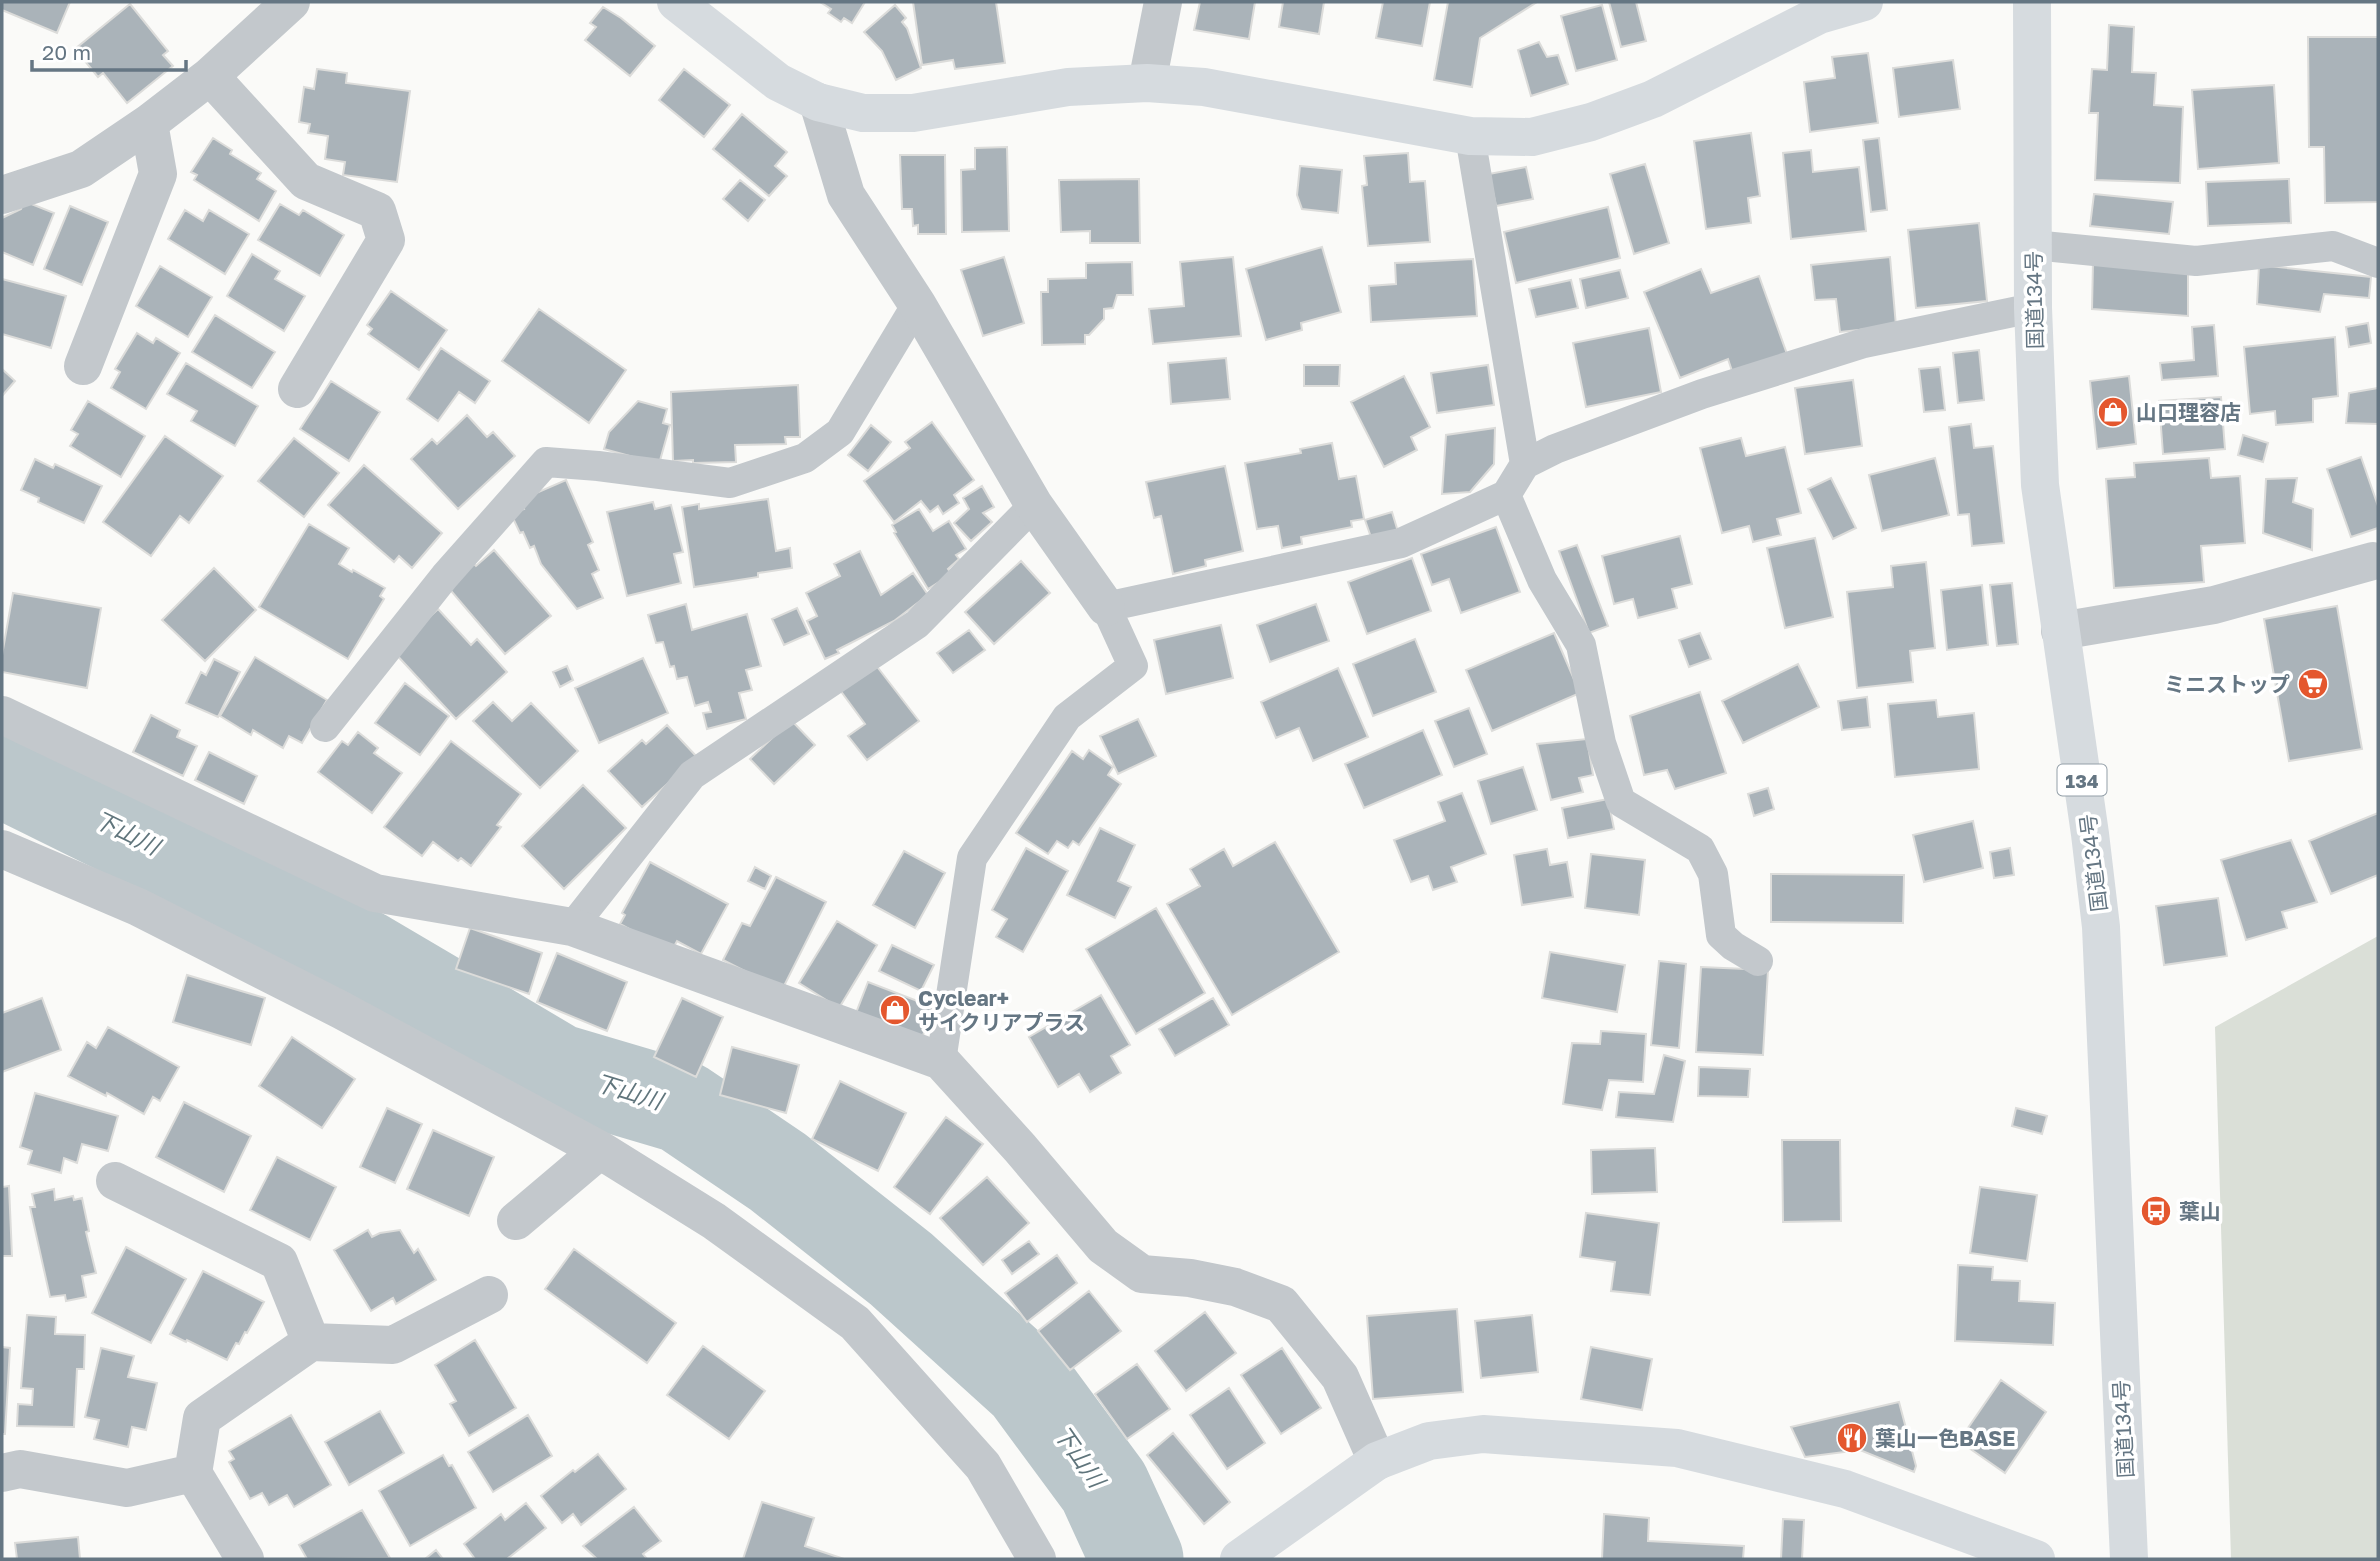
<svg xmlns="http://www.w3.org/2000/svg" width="2380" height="1561" viewBox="0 0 2380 1561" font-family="'Golos Text','Noto Sans JP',sans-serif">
	<rect width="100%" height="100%" fill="#fafaf8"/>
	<!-- green -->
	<path fill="#dadfd7" d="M2378 936V1559H2231L2215 1027Z"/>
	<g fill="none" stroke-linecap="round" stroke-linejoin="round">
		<!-- river -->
		<path stroke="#bbc7cb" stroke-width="93" d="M2 771 235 886 362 955 557 1070 682 1107 778 1172 901 1269 1028 1384 1104 1487 1137 1559"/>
	</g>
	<!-- building -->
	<path fill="#aab3b9" stroke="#dcdcda" stroke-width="2" d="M2 2H70L57 33 2 10Z
		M820 2H865L852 23 844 18 841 22 828 13 831 9Z
		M913 2H996L1005 63 955 69 953 60 922 65Z
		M1200 2H1255L1249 39 1194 30Z
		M1283 2H1324L1319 34 1279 27Z
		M1383 2H1430L1422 46 1376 38Z
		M1448 2H1537L1480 38 1472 87 1434 80Z
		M1609 2H1636L1646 41 1621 47Z
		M130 4 168 51 163 55 173 66 127 103 103 73 98 77 75 49Z
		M895 5 906 18 902 22 907 28 921 68 896 80 882 51 864 32Z
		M1602 5 1617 60 1576 71 1561 16Z
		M603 7 621 18 655 46 630 76 585 40 596 27 590 23Z
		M2109 25 2134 27 2132 72 2156 73 2154 105 2183 107 2180 183 2095 180 2098 113H2089L2092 69 2107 70Z
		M2308 37H2378V202L2325 203 2324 147H2309Z
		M1539 42 1547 57 1558 55 1568 84 1531 96 1518 50Z
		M1868 53 1878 123 1810 132 1804 82 1835 78 1832 57Z
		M1953 60 1960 109 1899 117 1893 68Z
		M317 69 347 73 346 83 410 91 397 182 343 175 345 162 325 159 328 136 308 133 310 124 299 122 304 87 314 89Z
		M684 69 730 105 704 137 659 100Z
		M2274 85 2279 163 2198 169 2192 90Z
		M742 114 787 152 775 166 787 176 769 196 713 149Z
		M1751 133 1760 196 1748 198 1751 223 1706 229 1694 141Z
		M213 138 232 150 230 154 261 173 257 179 276 191 259 221 194 180 197 175 191 172Z
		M1879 138 1887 210 1871 212 1863 140Z
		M1007 147 1009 231 962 232 961 170 975 169V148Z
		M1811 150 1813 172 1859 167 1866 231 1791 239 1783 153Z
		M1408 153 1410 182 1425 181 1430 242 1368 246 1362 186 1367 185 1364 156Z
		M900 155H945L946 234H918V225L913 226 912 209H902Z
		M1645 164 1669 243 1634 254 1610 174Z
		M1300 166 1342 170 1338 213 1302 209 1297 195Z
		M1526 167 1533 199 1496 206 1489 174Z
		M1139 179 1140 243H1090V231L1061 232 1059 180Z
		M2289 179 2291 223 2208 226 2206 182Z
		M740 180 765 200 748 221 723 199Z
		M2094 194 2173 202 2169 234 2090 226Z
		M24 201 54 213 33 265 2 252V218L21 209Z
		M280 204 299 215 303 210 344 235 320 276 258 240Z
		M70 206 108 222 82 285 44 269Z
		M1608 207 1620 258 1516 283 1504 232Z
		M185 210 203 221 209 210 249 234 225 274 168 239Z
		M1979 223 1987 301 1916 308 1908 230Z
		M1322 247 1341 312 1301 323 1302 330 1266 340 1246 269Z
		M252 254 280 271 275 279 305 296 284 331 227 296Z
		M1004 257 1024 323 983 336 961 270Z
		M1233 257 1241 336 1153 344 1149 309 1184 306 1180 262Z
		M1890 257 1896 326 1840 332 1836 299 1815 300 1811 265Z
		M1473 259 1477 316 1371 322 1369 286 1396 284 1395 263Z
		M1132 262 1133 295H1117L1113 308 1104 309V319L1089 335H1085V344L1042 345 1041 292H1048V279L1086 278V263Z
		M2093 262 2188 269V316L2092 309Z
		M2259 265 2371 277 2369 298 2324 294 2320 312 2257 304Z
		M160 266 212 297 188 337 136 306Z
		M1701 269 1711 293 1759 276 1787 354 1733 374 1728 359 1680 378 1644 292Z
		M1620 270 1628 298 1586 308 1580 279Z
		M2 279 66 296 51 348 2 334Z
		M1571 280 1578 308 1536 317 1529 289Z
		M391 291 447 330 419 370 368 334 372 329 367 325Z
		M539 309 626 370 589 423 502 361Z
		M215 315 275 352 252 388 192 352Z
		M2368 323 2371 343 2349 347 2346 327Z
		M2214 325 2218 376 2162 380 2160 363 2194 360 2192 327Z
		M1649 328 1661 392 1586 407 1573 343Z
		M137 333 153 343 156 338 180 353 146 409 111 388 120 372 115 369Z
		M2335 337 2338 396 2313 399V422L2276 425 2275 411 2250 414 2244 347Z
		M441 348 490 381 475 403 459 392 438 421 407 399Z
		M1979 350 1984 400 1958 403 1953 353Z
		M1226 358 1230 399 1171 404 1168 363Z
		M186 363 258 406 235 446 191 421 197 411 167 394Z
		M1304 365H1340L1339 386H1304Z
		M1488 365 1494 405 1437 413 1431 373Z
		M1940 367 1945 410 1924 412 1919 369Z
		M2 369 15 381 2 396Z
		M1404 376 1430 427 1411 437 1417 450 1384 467 1351 402Z
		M2129 376 2136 444 2097 449 2090 381Z
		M1853 380 1862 446 1805 454 1795 388Z
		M331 381 380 412 349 461 300 429Z
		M798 385 800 437H785L786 444 735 445 736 462 693 463V460L673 461 671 392Z
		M2378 388V424L2346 423 2349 393Z
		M2221 397 2225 449 2163 454 2159 401Z
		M88 401 145 436 121 477 70 446 78 434 71 430Z
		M638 401 667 409 663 423 670 425 659 464 604 449 609 432Z
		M467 415 487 437 493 432 515 456 458 509 411 459 432 439 437 444Z
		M932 422 974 480 954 495 959 503 943 514 938 506 930 512 921 501 894 522 864 481 910 448 905 442Z
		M1971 424 1974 448 1993 446 2004 543 1972 546 1969 514 1958 515 1949 427Z
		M871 425 891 442 868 471 848 455Z
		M1495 428 1494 464 1470 492 1442 494 1446 435Z
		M2243 435 2268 443 2263 462 2238 455Z
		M165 436 223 476 189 523 180 516 151 556 103 522Z
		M294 438 339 473 304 517 258 481Z
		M1741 438 1746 456 1785 447 1801 513 1777 519 1781 535 1753 542 1749 526 1722 533 1700 448Z
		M1332 443 1339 479 1356 476 1364 519 1351 521 1352 527 1301 537 1302 544 1282 548 1278 526 1257 529 1245 463 1301 453 1300 449Z
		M2361 457 2378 506V528L2351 537 2327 469Z
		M1935 458 1949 515 1882 531 1869 475Z
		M2209 458 2211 478 2240 476 2245 543 2201 546 2204 582 2114 588 2106 479 2135 477 2134 463Z
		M35 459 53 468 55 464 102 486 84 523 38 502 39 498 21 490Z
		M364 465 442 533 412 568 399 556 394 562 328 505Z
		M1225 466 1243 551 1205 560 1206 566 1173 574 1161 516 1154 518 1146 482Z
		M1831 478 1856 528 1833 539 1808 489Z
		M2297 478 2293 502 2313 509 2312 550 2263 533 2266 479Z
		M566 480 593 542 588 545 599 570 592 574 603 598 577 609 541 564 534 546 530 548 523 532 520 533 511 514 524 509 520 500Z
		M982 486 994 507 983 513 992 522 971 541 954 523 969 509 963 498Z
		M768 499 776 551 790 548 792 568 758 573V577L694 587 682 507 699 504V509Z
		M653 502 655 509 671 505 683 552 674 554 681 583 627 596 607 512Z
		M919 509 933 531 949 521 966 549 956 555 959 559 948 569 950 572 947 577 928 589 894 533 896 532 892 525Z
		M1392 512 1399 535 1373 543 1365 520Z
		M309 524 349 548 339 564 352 572 353 570 385 588 380 596 384 599 348 659 259 607Z
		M1496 527 1520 592 1461 613 1449 579 1432 585 1421 554Z
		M1680 536 1692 584 1672 589 1677 608 1638 618 1633 599 1614 604 1602 556Z
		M1815 538 1833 617 1785 628 1767 548Z
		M1577 545 1608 626 1589 633 1559 551Z
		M494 550 551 616 505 654 446 585 473 563 476 566Z
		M860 551 881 595 913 573 928 595 894 621 837 650 839 653 825 659 807 621 817 616 806 593 840 576 834 564Z
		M1412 558 1431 611 1367 634 1348 582Z
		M1021 561 1050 593 994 644 965 612Z
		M1926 562 1935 648 1910 651 1913 682 1857 688 1847 592 1893 587 1891 566Z
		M214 568 256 610 205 661 162 620Z
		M2012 583 2018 644 1997 646 1990 585Z
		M1982 585 1988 645 1947 650 1941 590Z
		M13 593 101 608 87 688 2 672V655Z
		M686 604 692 630 747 614 761 666 746 670 752 690 739 693 746 719 707 729 703 713 711 712 708 702 695 706 687 677 677 679 674 666 670 667 663 642 656 643 648 615Z
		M1316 604 1329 641 1270 662 1257 625Z
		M2337 606 2362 749 2289 761 2264 619Z
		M797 608 809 634 784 645 772 619Z
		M438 609 471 645 477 639 507 672 456 719 393 651Z
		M1221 625 1233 678 1166 694 1154 640Z
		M969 630 985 650 953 673 937 653Z
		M1554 633 1580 693 1492 731 1466 670Z
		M1700 633 1711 659 1689 667 1679 640Z
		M1415 639 1436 692 1373 716 1353 664Z
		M255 657 327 700 302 743 289 736 283 748 253 730 251 735 220 716Z
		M643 658 668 713 599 743 575 688Z
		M214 659 240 672 218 717 186 703 201 672 206 675Z
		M875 664 919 721 867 760 848 736 865 724 840 690Z
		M1798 664 1819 707 1743 743 1722 701Z
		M567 666 573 680 560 687 553 672Z
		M1338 668 1368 737 1313 761 1299 728 1276 738 1261 702Z
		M405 683 449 716 420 755 375 723Z
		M1700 692 1726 773 1675 789 1667 770 1644 775 1630 716Z
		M1867 697 1870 727 1842 730 1838 701Z
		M1936 700 1938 717 1974 713 1979 769 1895 777 1888 704Z
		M493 702 512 721 531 703 578 751 540 788 473 721Z
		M1469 708 1487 754 1454 767 1435 721Z
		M151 715 180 730 177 737 197 746 183 776 133 752Z
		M1138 719 1156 756 1118 774 1100 736Z
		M791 720 815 745 774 784 750 759Z
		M667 725 697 757 642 807 608 771 642 740 646 744Z
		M1423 730 1442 775 1364 808 1345 764Z
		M358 732 378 748 374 753 402 773 372 813 318 772 342 741 348 745Z
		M1587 739 1593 775 1579 778 1583 792 1551 800 1537 744Z
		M451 741 521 794 497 825 501 827 471 866 461 858 458 861 433 842 422 856 384 827Z
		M1089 750 1113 767 1108 775 1121 784 1079 845 1073 841 1068 848 1057 841 1048 854 1016 833 1072 751 1083 759Z
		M209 752 257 776 244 804 195 780Z
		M1523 767 1537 810 1491 824 1478 781Z
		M583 785 626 828 564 889 522 846Z
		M1768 788 1774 809 1754 816 1748 794Z
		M1462 793 1486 854 1451 867 1457 882 1433 890 1428 876 1411 882 1394 840 1445 821 1438 802Z
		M1608 799 1614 829 1568 838 1562 808Z
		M2378 813V875L2331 894 2309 841Z
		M1973 821 1983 868 1924 882 1913 835Z
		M1100 828 1135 845 1118 881 1131 887 1115 918 1067 895Z
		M2291 840 2317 902 2282 912 2287 928 2246 940 2221 860Z
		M1275 842 1339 952 1232 1015 1167 904 1200 886 1190 869 1224 849 1233 866Z
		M1026 848 1068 871 1023 952 996 937 1007 919 992 910Z
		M2010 848 2014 875 1994 878 1990 852Z
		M1547 849 1550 865 1567 862 1573 897 1522 905 1514 855Z
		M904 851 945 873 915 928 873 905Z
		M1591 854 1645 860 1639 915 1585 908Z
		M650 862 728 904 701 954 677 941 671 952 620 924 625 915 622 913Z
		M755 867 771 876 765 889 748 881Z
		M1771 874 1904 875 1903 923 1771 922Z
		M776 877 826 902 782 990 723 960 742 923 750 926Z
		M2218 898 2227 956 2164 965 2156 906Z
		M1156 908 1205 993 1136 1034 1086 949Z
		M837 921 877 945 839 1008 799 983Z
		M470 928 542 953 529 994 456 969Z
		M892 945 934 965 921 991 879 971Z
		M1550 952 1625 965 1617 1012 1542 998Z
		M557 953 627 982 607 1031 537 1002Z
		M1659 961 1686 964 1679 1048 1651 1045Z
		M1701 967 1768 970 1763 1055 1696 1052Z
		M187 975 265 998 251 1045 173 1022Z
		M868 982 933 1007 922 1038 856 1013Z
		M1101 995 1130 1045 1111 1056 1121 1073 1090 1092 1079 1074 1058 1087 1029 1037Z
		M42 998 61 1050 2 1072V1013Z
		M682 998 723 1017 696 1077 654 1057Z
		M1213 998 1229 1025 1175 1056 1159 1029Z
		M108 1027 179 1067 160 1101 153 1097 144 1114 107 1093 106 1096 68 1076 87 1042 96 1048Z
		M1601 1031 1646 1034 1643 1082 1609 1080 1602 1110 1563 1104 1572 1043 1600 1044Z
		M292 1037 355 1079 322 1128 259 1086Z
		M732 1047 799 1065 786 1113 720 1095Z
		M1664 1055 1685 1061 1673 1122 1616 1117 1619 1092 1654 1094Z
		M1699 1067 1750 1069 1748 1097 1698 1096Z
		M840 1081 906 1113 878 1171 812 1139Z
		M35 1093 118 1116 108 1151 82 1144 77 1163 64 1158 61 1173 28 1164 32 1151 20 1147Z
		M184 1102 251 1136 224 1192 156 1157Z
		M387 1108 422 1124 395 1183 360 1167Z
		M2016 1108 2047 1116 2042 1134 2012 1126Z
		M946 1117 983 1144 930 1214 894 1187Z
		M433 1130 494 1157 469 1216 407 1189Z
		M1782 1140H1840L1841 1221 1783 1222Z
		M1655 1148 1657 1192 1592 1194 1591 1150Z
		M277 1157 336 1187 310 1240 250 1210Z
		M987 1177 1029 1223 983 1265 940 1218Z
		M9 1186 12 1256H2V1187Z
		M1980 1187 2037 1195 2027 1261 1970 1253Z
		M54 1189 55 1200 73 1196 74 1200 82 1198 89 1231 86 1232 96 1273 82 1276 86 1297 66 1301 65 1295 50 1297 30 1207H35L32 1194Z
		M1586 1213 1659 1223 1650 1295 1611 1291 1615 1262 1580 1257Z
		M368 1230 372 1237 380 1233 400 1230 414 1253 418 1249 436 1280 396 1304 393 1298 371 1311 334 1250Z
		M1029 1241 1039 1254 1012 1274 1002 1260Z
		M126 1247 186 1279 151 1343 92 1313Z
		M574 1249 676 1323 647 1363 545 1289Z
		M1057 1255 1077 1283 1027 1322 1005 1293Z
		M1958 1265 1993 1267 1992 1280 2020 1281 2019 1301 2055 1303 2053 1345 1955 1341Z
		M203 1271 264 1302 247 1333 245 1332 239 1344 236 1343 227 1360 187 1340 186 1342 170 1334Z
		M1089 1291 1121 1331 1070 1370 1038 1331Z
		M1457 1309 1463 1392 1373 1399 1367 1316Z
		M1205 1312 1236 1353 1186 1391 1155 1351Z
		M27 1315 56 1317 55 1334 85 1335 84 1369H77L74 1427 17 1426 18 1404 32 1405 33 1389 21 1388Z
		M1532 1315 1538 1372 1481 1378 1475 1321Z
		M475 1340 516 1408 469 1436 450 1404 456 1401 435 1365Z
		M703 1346 765 1391 729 1439 667 1395Z
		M2 1347 10 1348 5 1434H2Z
		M1591 1347 1652 1359 1642 1410 1581 1399Z
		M101 1348 134 1356 128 1377 157 1383 146 1430 132 1427 128 1447 94 1439 99 1420 85 1417Z
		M1282 1348 1321 1408 1281 1434 1241 1375Z
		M1137 1364 1170 1409 1127 1439 1095 1394Z
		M2001 1380 2046 1412 2005 1473 1959 1441Z
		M1229 1388 1265 1443 1227 1469 1190 1415Z
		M1899 1402 1916 1466 1914 1472 1860 1450 1805 1457 1791 1427Z
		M380 1411 404 1453 349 1485 325 1442Z
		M291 1415 331 1485 294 1507 287 1495 269 1505 262 1493 250 1499 229 1462 234 1459 229 1451Z
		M528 1415 552 1456 493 1492 468 1452Z
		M1173 1433 1230 1502 1204 1524 1147 1455Z
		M598 1454 626 1489 581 1525 573 1514 562 1523 541 1496 573 1470 575 1472Z
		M443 1455 449 1466 452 1465 476 1508 410 1546 379 1491Z
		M762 1502 814 1518 805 1546 844 1559H743Z
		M526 1503 546 1528 507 1559H475L464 1544 501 1514 505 1520Z
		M634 1507 661 1541 643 1554 647 1559H597L583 1546Z
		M362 1510 390 1558 307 1559 299 1545Z
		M1604 1514 1649 1518 1648 1541 1744 1546 1743 1559H1602Z
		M1783 1519 1804 1520 1802 1559H1781Z
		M78 1537 80 1559H17L15 1543Z
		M436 1550 443 1559H425Z"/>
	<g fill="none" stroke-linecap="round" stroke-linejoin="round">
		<!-- lane -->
		<path stroke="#c3c8cc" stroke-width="30" d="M2033 245 2196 261 2333 246 2378 263
			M1525 464 1555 449 1702 394 1864 343 2033 308
			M1506 495 1542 580 1581 645 1601 743 1621 802 1700 849 1713 874 1721 935 1733 946 1758 961
			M325 727 445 576 546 462 598 466 730 483 805 458 840 432 917 304
			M572 927 692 775 917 624 1034 505
			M941 1061 972 858 1067 717 1133 666 1106 607 1401 543 1506 495 1525 464 1470 136"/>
		<!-- street -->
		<path stroke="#c3c8cc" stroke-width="38" d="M210 76 306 181 377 211 386 240 297 389
			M1147 83 1163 2
			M818 102 846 195 917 304 1034 505 1106 607
			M2 195 81 169 149 123 210 76 291 2
			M83 366 158 174 149 123
			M2060 631 2214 605 2373 561
			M2 715 375 893 572 927 941 1061 1020 1148 1103 1246 1142 1274 1190 1278 1235 1287 1281 1304 1340 1377 1377 1461
			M2 849 138 907 341 1010 600 1150 714 1221 855 1323 983 1466 1037 1559
			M115 1181 279 1262 311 1342
			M516 1221 600 1150
			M2 1473 20 1469 127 1488 193 1473 245 1559
			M193 1473 202 1418 311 1342 393 1345 489 1295"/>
		<!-- secondary -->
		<path stroke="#d6dbdf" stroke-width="38" d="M676 2 778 82 818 102 863 113H913L1068 87 1147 83 1204 87 1470 136 1532 137 1591 122 1653 99 1819 15 1864 2
			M1239 1559 1377 1461 1429 1441 1483 1434 1677 1448 1845 1489 2036 1559"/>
		<!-- highway -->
		<path stroke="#d6dbdf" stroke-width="38" d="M2032 2 2033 308 2040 485 2090 834 2101 927 2129 1559"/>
	</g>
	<!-- icons -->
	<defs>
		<g id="shop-disc" transform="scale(1.575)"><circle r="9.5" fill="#e4572e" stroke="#fff"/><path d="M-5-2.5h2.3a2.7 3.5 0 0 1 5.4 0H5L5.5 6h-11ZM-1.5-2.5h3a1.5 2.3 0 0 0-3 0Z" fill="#fff"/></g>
		<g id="supermarket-disc" transform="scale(1.575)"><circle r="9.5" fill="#e4572e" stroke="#fff"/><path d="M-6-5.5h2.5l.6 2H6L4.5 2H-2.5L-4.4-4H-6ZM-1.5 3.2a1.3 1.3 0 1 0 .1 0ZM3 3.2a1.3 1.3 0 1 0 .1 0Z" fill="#fff"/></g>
		<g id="bus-disc" transform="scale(1.575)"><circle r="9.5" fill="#e4572e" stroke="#fff"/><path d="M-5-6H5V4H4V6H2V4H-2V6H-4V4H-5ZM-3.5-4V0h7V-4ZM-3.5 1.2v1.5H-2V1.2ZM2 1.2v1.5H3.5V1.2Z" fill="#fff"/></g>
		<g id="restaurant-disc" transform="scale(1.575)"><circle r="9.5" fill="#e4572e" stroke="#fff"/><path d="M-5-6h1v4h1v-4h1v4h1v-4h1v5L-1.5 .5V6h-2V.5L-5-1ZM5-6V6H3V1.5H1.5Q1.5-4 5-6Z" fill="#fff"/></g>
	</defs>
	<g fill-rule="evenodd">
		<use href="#shop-disc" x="2113" y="412"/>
		<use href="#supermarket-disc" x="2313" y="684"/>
		<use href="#shop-disc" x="895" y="1010"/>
		<use href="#bus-disc" x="2156" y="1211"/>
		<use href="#restaurant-disc" x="1852" y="1438"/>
	</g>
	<g text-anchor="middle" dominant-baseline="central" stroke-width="7" stroke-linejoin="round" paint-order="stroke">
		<!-- shield labels -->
		<rect fill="#fff" stroke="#939fa8" stroke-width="2" x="2057.5" y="764.5" width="49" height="31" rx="5"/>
		<g font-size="19" font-weight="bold" fill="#657683">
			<text x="2082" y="780">134</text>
		</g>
		<!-- street labels -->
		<g font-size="21" fill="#657683" stroke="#fff">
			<text transform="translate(2034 300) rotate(-91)">国道134号</text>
			<text transform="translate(2093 863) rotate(-97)">国道134号</text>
			<text transform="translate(2123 1429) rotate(-93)">国道134号</text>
		</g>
		<!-- poi labels -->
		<g font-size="21" font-weight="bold" fill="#657683" stroke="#fff" text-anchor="start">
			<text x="2136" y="412">山口理容店</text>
			<text x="2290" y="684" text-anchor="end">ミニストップ</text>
			<text x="918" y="998">Cyclear+<tspan x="918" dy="24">サイクリアプラス</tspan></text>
			<text x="2179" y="1211">葉山</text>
			<text x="1875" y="1438">葉山一色BASE</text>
		</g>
		<!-- water labels -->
		<g font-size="23" font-style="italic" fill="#60757c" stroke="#fff">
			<text transform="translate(127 832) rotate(26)">下山川</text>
			<text transform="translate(629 1091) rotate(17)">下山川</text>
			<text transform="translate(1080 1456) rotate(55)">下山川</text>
		</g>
	</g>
	<!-- border -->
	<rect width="2380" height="1561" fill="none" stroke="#657683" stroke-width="7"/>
	<!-- scale -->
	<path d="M32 60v10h154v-10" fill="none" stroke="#657683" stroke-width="3.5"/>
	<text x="42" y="60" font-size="21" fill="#657683" stroke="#ffffff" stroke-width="5" paint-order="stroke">20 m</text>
</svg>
